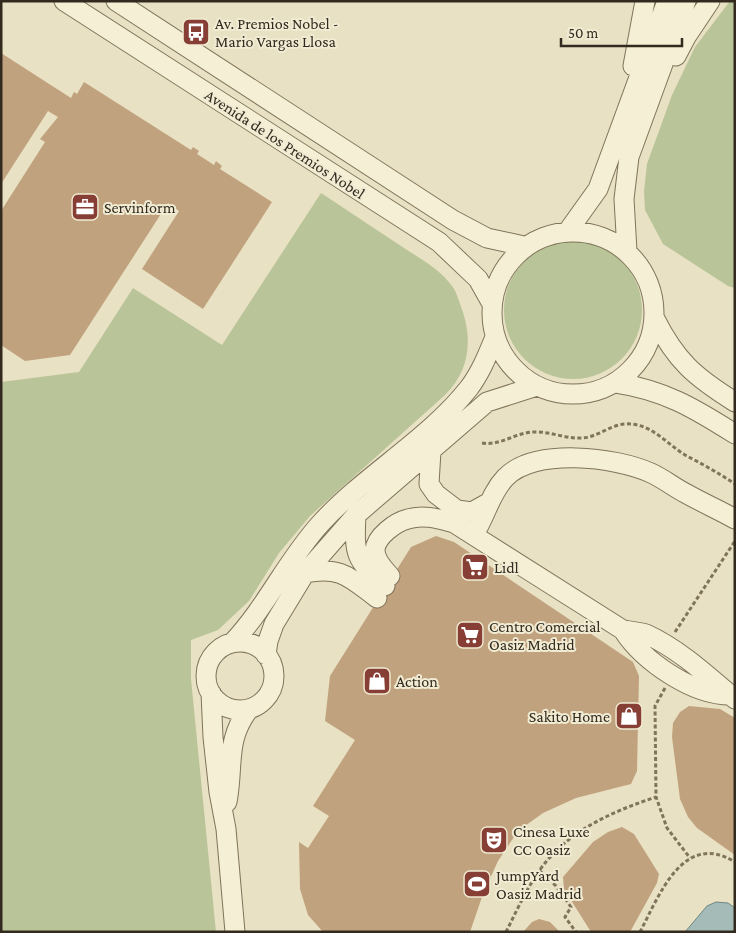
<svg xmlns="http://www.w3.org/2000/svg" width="736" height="933" viewBox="0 0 736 933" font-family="'Crimson Pro',serif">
	<rect width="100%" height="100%" fill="#e8e1c3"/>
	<!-- green -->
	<path fill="#bac499" d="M730 1H735V288L728 286 663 244 645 210 644 191 647 164 672 95 695 47Z
		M321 193C348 211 374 228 401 246 419 258 440 269 452 286 456 291 458 298 460 304 473 337 471 369 445 395L310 516 279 553 249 601 218 630 191 640V679L216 932H1V382L79 372 133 288 222 345Z
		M504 310a69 69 0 1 1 138 0a69 69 0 1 1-138 0Z"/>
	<!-- water -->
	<path fill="#a5bbb7" stroke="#6d8885" d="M716 902 728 903 735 908V932H685L707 906Z"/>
	<!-- building -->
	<path fill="#c1a27e" d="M1 53 71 98 74 92 77 94 84 82 191 150 193 147 199 151 197 154 214 165 216 161 222 166 220 169 272 202 203 309 142 269 179 211 168 203 70 355 25 361 1 345V211L45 142 40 139 58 117 48 111 1 184Z
		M436 536 454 542 633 662 639 676 637 771 631 784 576 798 543 813 518 831 498 861 483 894 470 932H323L308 915 300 889 299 842 308 848 329 816 313 806 355 740 325 721 330 676 411 547Z
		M689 706 720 709 735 718V855L697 828 688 817 680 799 672 737 673 723 680 712Z
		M622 827 634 834 659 874 657 883 630 932H591L564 889 563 877 593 842 608 832Z
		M539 919 550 922 560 932H523L532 922Z"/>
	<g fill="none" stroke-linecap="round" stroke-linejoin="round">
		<!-- minor casing -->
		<g stroke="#80745c" stroke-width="21">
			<path id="minor" d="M64 1 439 242 478 279 491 302
				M116 1 453 220 487 238 524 246
				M676 56 686 37 710 1
				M633 66 645 1
				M568 231 598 189 667 1
				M492 313a81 81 0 1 1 162 0a81 81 0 1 1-162 0Z
				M627 251 624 199 629 157 686 1
				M655 319C676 361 695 377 735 402
				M616 383C664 390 694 408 735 434
				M431 451 429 484 436 494 457 510 472 512 488 503
				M356 515C354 555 355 559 385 586
				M474 534C486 516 490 494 505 478 534 447 616 457 651 473 664 479 675 488 687 494 703 503 719 510 735 519
				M305 573C341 566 349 577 377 598
				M390 576C384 569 375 561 375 550 376 536 396 522 408 519 423 514 439 519 454 523L623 630C630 631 639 632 646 634 679 649 708 676 735 699
				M623 630C643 661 692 695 730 695
				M233 642C267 606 287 560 321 523 366 474 428 440 469 388 481 372 488 354 495 337
				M206 676a34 34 0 1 1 68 0a34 34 0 1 1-68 0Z
				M266 655 268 641 274 624 305 573 356 515 487 402 537 386
				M211 693 213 737 219 792 226 829 235 932
				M227 802C234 766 225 740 249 709"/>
		</g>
		<!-- path -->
		<path stroke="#80745c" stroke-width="3" stroke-dasharray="4 2.5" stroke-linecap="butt" d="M482 443C500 446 515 433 533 432 550 431 565 439 582 438 598 437 610 425 625 424 650 422 667 444 685 455 702 464 719 473 735 484
			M675 632 735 541
			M665 688 655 706 656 797 667 828 690 858
			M539 870 556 886 571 907 565 917 576 932
			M506 932C516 912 526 890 539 871 567 831 611 812 656 797
			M640 932C659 896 683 830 735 862"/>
		<!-- minor -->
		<use href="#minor" stroke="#f4efd5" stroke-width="19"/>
	</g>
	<!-- icons -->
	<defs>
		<g id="bus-square" transform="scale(1.4375)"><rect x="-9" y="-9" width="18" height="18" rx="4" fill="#873e34" stroke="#f0ebd2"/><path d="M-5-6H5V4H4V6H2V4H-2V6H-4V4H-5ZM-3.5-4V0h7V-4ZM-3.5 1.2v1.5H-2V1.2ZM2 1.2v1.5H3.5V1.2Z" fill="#fff"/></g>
		<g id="office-square" transform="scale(1.4375)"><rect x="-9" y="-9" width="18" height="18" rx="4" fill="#873e34" stroke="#f0ebd2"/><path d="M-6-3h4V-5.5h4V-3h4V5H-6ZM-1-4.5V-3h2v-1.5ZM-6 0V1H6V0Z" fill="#fff"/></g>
		<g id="supermarket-square" transform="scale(1.4375)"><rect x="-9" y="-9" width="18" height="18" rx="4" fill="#873e34" stroke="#f0ebd2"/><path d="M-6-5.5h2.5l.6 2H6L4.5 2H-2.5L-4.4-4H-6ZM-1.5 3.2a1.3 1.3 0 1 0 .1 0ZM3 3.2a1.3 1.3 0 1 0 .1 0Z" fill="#fff"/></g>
		<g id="shop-square" transform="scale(1.4375)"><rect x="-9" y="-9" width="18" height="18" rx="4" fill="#873e34" stroke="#f0ebd2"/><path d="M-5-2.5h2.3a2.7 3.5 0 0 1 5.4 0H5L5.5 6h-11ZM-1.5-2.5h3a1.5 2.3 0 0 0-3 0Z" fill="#fff"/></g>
		<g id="theatre-square" transform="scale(1.4375)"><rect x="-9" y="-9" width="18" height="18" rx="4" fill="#873e34" stroke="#f0ebd2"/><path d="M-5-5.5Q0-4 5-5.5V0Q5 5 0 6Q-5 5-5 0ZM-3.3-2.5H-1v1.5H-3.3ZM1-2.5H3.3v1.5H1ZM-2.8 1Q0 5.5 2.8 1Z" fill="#fff"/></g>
		<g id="stadium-square" transform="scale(1.4375)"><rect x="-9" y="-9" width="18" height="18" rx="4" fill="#873e34" stroke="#f0ebd2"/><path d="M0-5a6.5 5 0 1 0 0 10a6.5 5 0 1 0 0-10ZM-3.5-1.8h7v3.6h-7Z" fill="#fff"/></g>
	</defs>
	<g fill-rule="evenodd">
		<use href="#bus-square" x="196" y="32"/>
		<use href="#office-square" x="85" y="207"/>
		<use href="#supermarket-square" x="475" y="567"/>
		<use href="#supermarket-square" x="470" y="635"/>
		<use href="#shop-square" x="377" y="681"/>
		<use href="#shop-square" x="629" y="716"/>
		<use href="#theatre-square" x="494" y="840"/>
		<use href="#stadium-square" x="477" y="884"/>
	</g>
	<g text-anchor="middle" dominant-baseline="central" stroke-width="4" stroke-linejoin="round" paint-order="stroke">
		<!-- poi labels -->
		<g font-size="16" fill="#322a1e" stroke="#f0ebd2" text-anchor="start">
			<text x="215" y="23">Av. Premios Nobel -<tspan x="215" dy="18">Mario Vargas Llosa</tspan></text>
			<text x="104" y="207">Servinform</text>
			<text x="494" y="567">Lidl</text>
			<text x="489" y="626">Centro Comercial<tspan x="489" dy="18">Oasiz Madrid</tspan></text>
			<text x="396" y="681">Action</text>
			<text x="610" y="716" text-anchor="end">Sakito Home</text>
			<text x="513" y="831">Cinesa Luxe<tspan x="513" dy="18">CC Oasiz</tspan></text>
			<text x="496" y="875">JumpYard<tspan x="496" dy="18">Oasiz Madrid</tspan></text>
		</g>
		<!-- street labels -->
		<g font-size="16" fill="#322a1e" stroke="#f0ebd2">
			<text transform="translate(285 144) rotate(33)">Avenida de los Premios Nobel</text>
		</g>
	</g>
	<!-- border -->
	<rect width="736" height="933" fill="none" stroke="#322a1e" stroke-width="5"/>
	<!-- scale -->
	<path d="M561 38v8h121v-8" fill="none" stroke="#322a1e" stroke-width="2.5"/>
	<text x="568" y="38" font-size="15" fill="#322a1e" stroke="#f0ebd2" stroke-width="4" paint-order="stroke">50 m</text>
</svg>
